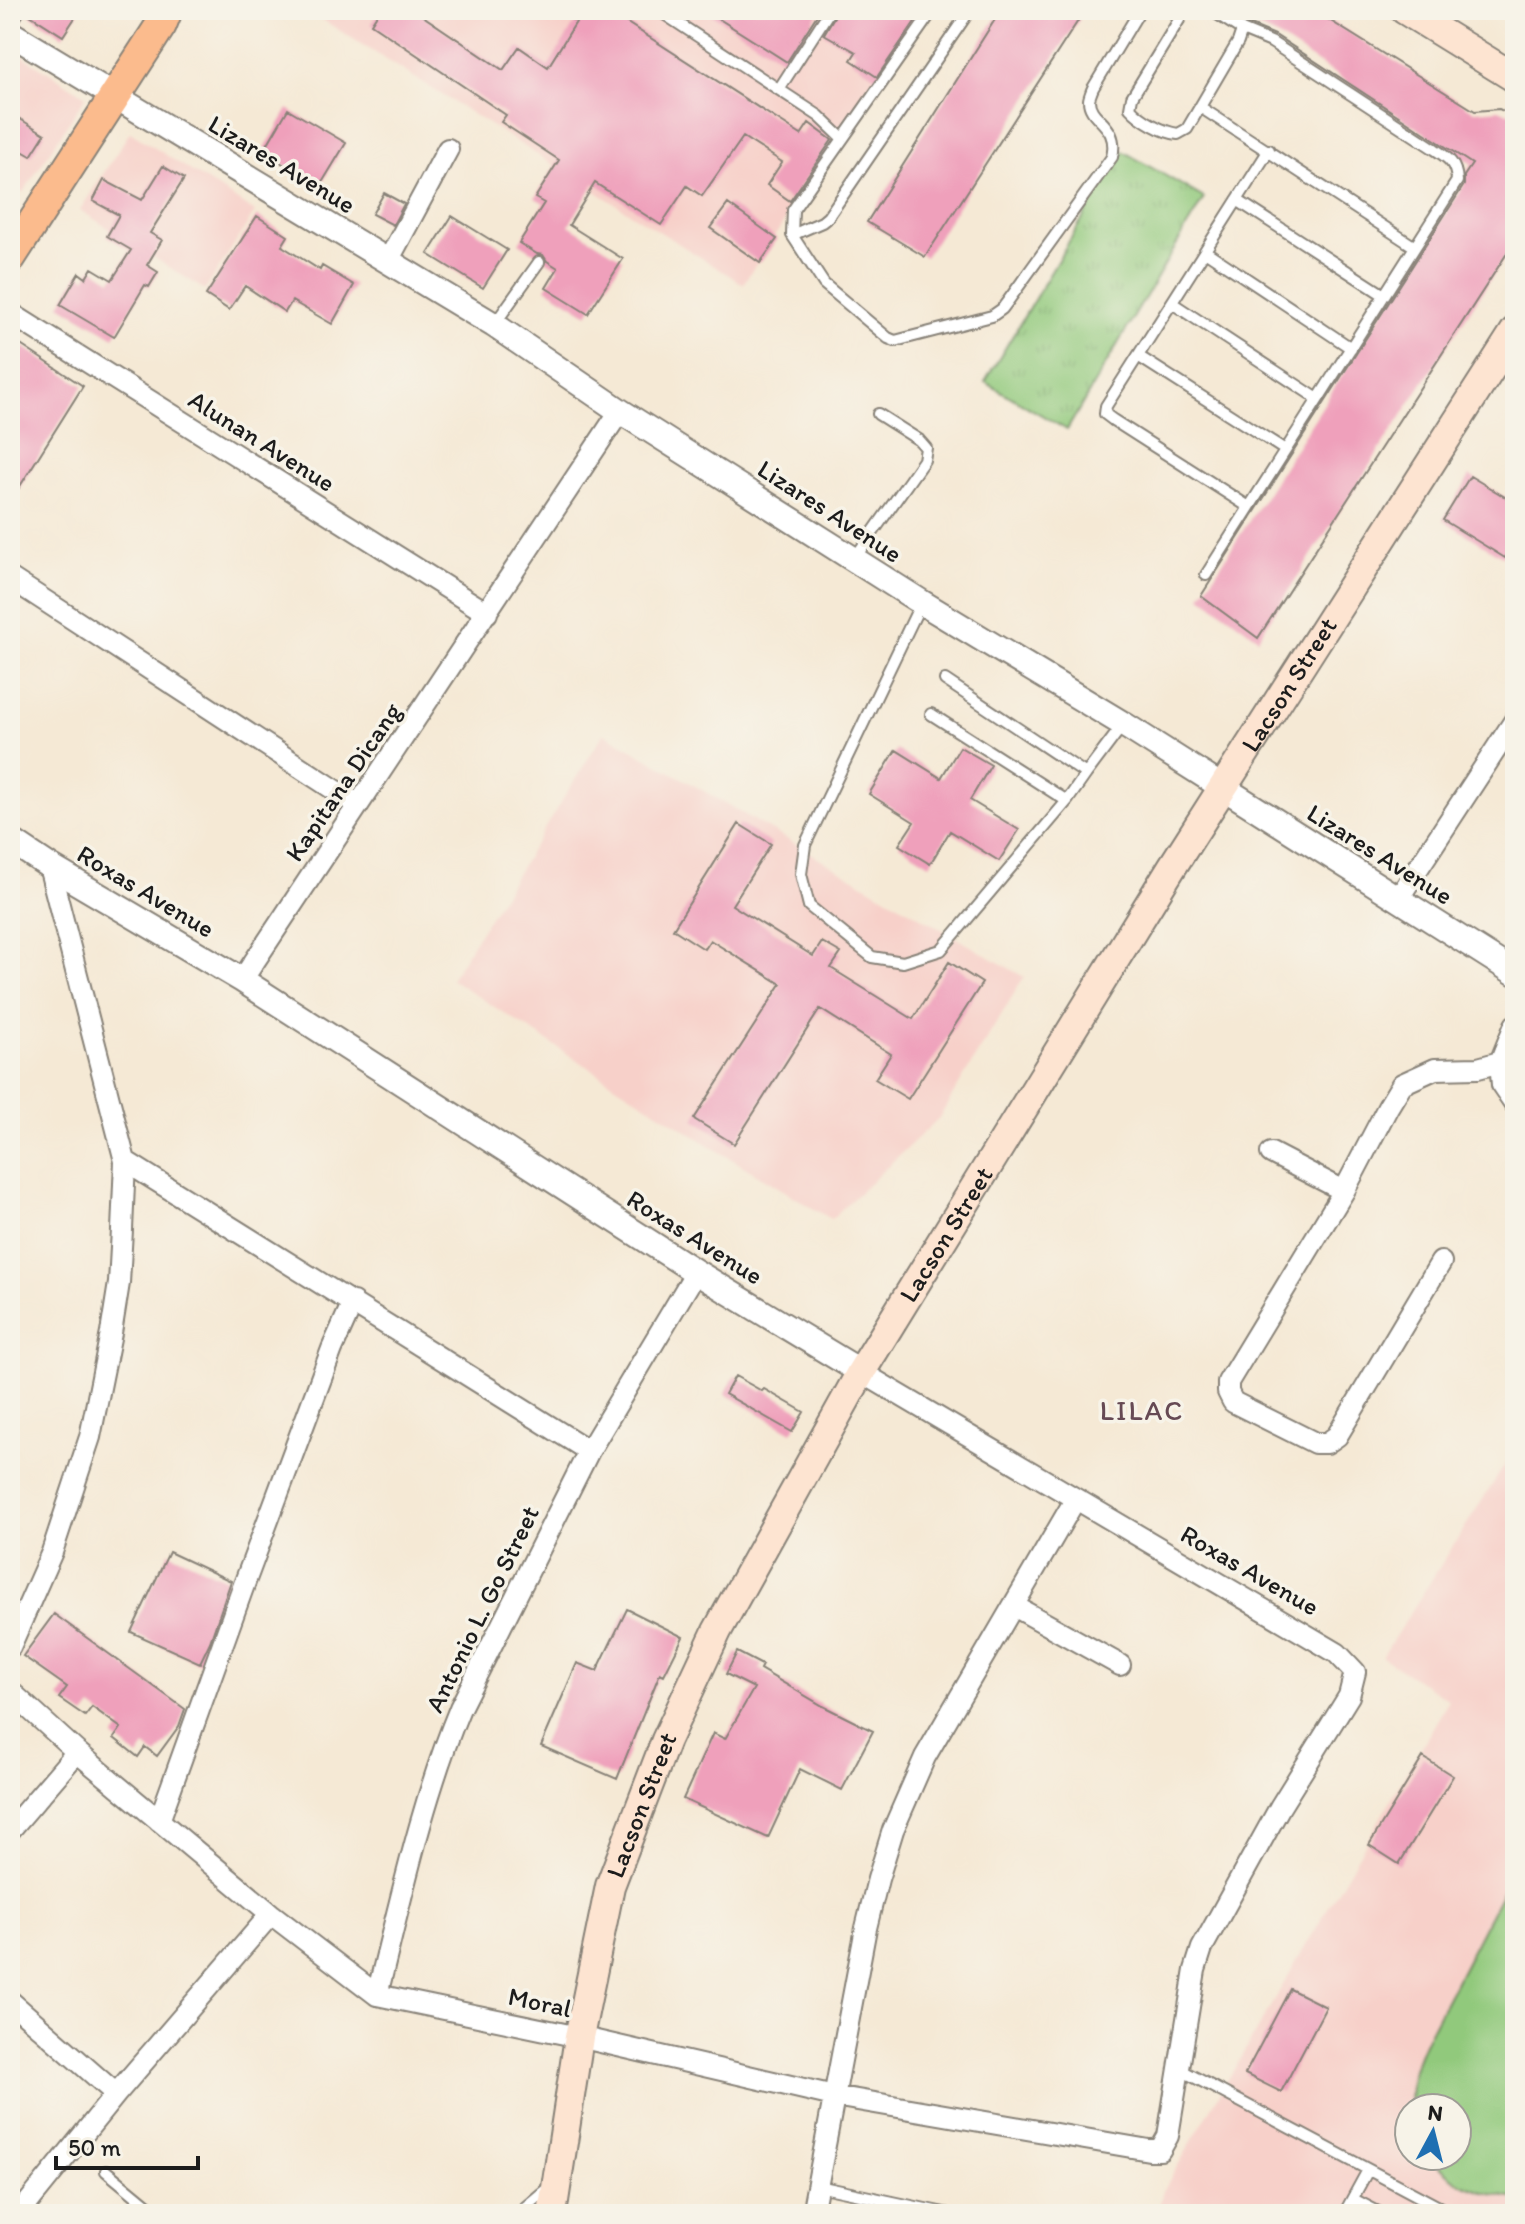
<svg xmlns="http://www.w3.org/2000/svg" width="1525" height="2224" viewBox="0 0 1525 2224" font-family="Itim,sans-serif">
	<defs>
		<pattern id="grass-tufts" width="24" height="20" patternUnits="userSpaceOnUse" patternTransform="scale(2)"><rect width="24" height="20" fill="#91c97c"/><path d="M3 7l-1-3M5 7V3M7 7l1-3M15 17l-1-3M17 17v-4M19 17l1-3" fill="none" stroke="#7cac6b"/></pattern>
	</defs>
	<rect width="100%" height="100%" fill="#f7f3e8"/>
	<filter id="ink" filterUnits="userSpaceOnUse"><feTurbulence type="fractalNoise" baseFrequency=".0125" numOctaves="2"/><feDisplacementMap in="SourceGraphic" scale="16" xChannelSelector="R" yChannelSelector="G"/><feConvolveMatrix kernelMatrix="1 2 1 2 8 2 1 2 1" color-interpolation-filters="sRGB"/></filter>
	<filter id="wash" filterUnits="userSpaceOnUse"><feTurbulence type="fractalNoise" baseFrequency=".006" numOctaves="4" result="noise"/><feDisplacementMap in="SourceGraphic" scale="32" xChannelSelector="R" yChannelSelector="G"/><feGaussianBlur stdDeviation="1.8" result="paint"/><feColorMatrix in="noise" values="0 0 0 0 0 0 0 0 0 0 0 0 0 0 0 0 0 1.4 0 .05"/><feComposite in="paint" operator="in"/></filter>
	<g filter="url(#wash)">
		<rect width="100%" height="100%" fill="#f5e9d5"/>
		<!-- built -->
		<path fill="#f7d0c9" fill-rule="evenodd" d="M307 10H924L743 284Z
			M10 48 86 96 23 193 10 185Z
			M130 132 255 212 205 290 80 210Z
			M604 733 1024 977 939 1118 831 1219 720 1152 451 979Z
			M1515 1449V2214H1157L1163 2191 1449 1700 1382 1657ZM1409 2108H1457V2156H1409Z"/>
		<!-- grass -->
		<path fill="url(#grass-tufts)" stroke="#56724c" stroke-width="2" d="M1123 151 1204 198 1067 430 985 382Z"/>
		<!-- pitch -->
		<path fill="#91c97c" stroke="#56724c" stroke-width="2" d="M1515 1867V2198H1510C1470 2190 1457 2186 1429 2156H1457V2108H1411C1408 2084 1414 2065 1424 2043Z"/>
		<g id="blocks">
			<!-- building -->
			<path fill="#efa0bb" d="M28 10H80L63 36 27 13Z
				M380 10H414L503 70 519 47 548 67 576 22 556 10H607L801 135 809 123 832 140 790 201 767 185 782 162 743 137 702 196 687 186 661 225 595 183 569 225 623 259 588 314 546 288 558 268 547 261 543 255 537 254 519 243 544 203 535 198 559 160 501 122 506 115 371 24Z
				M705 10H820L787 62Z
				M838 10H923L877 77 851 60 856 52 824 34Z
				M1001 10H1085L925 257 867 222Z
				M1226 10H1313L1475 111 1499 109 1515 116V241L1258 638 1201 596 1464 185V176L1472 164 1275 35 1246 23Z
				M288 109 346 143 320 186 263 152Z
				M10 113 45 134 31 156 10 144Z
				M163 166 184 179 150 233 162 240 147 265 158 272 149 287 145 285 114 337 60 305 79 273 86 278 92 268 112 280 131 250 107 236 119 215 93 201 104 180 142 200Z
				M384 193 404 204 393 225 372 214Z
				M728 204 777 239 760 263 710 228Z
				M257 216 288 236 282 246 320 270 322 266 354 285 332 324 292 301 285 312 245 286 229 310 206 295Z
				M452 216 507 250 483 288 428 254Z
				M10 338 83 386 10 502Z
				M1470 476 1515 503V542L1505 558 1443 520Z
				M960 747 991 765 970 800 1019 830 999 861 950 831 930 864 899 845 914 822 869 794 896 750 941 778Z
				M739 824 771 844 732 905 813 956 822 942 841 953 831 968 913 1019 949 962 982 983 908 1099 875 1079 891 1054 820 1009 734 1144 694 1119 781 984 710 940 704 949 673 929Z
				M735 1376 762 1391 764 1389 804 1412 792 1432 725 1394Z
				M169 1552 231 1581 210 1642 200 1663 131 1632Z
				M627 1609 683 1637 664 1675 660 1673 617 1779 541 1746 577 1663 597 1671Z
				M54 1614 185 1709 179 1726 157 1756 145 1747 138 1757 114 1738 121 1728 92 1707 85 1716 59 1698 67 1687 23 1656Z
				M737 1652 762 1665 760 1669 823 1706 873 1731 842 1790 800 1769 768 1838 683 1799 713 1733 725 1739 754 1688 726 1674Z
				M1423 1757 1453 1776 1399 1864 1369 1845Z
				M1290 1989 1326 2007 1281 2092 1245 2074Z"/>
		</g>
	</g>
	<g filter="url(#ink)">
		<use href="#blocks" fill-opacity="0" stroke="#888278" stroke-width="2"/>
		<g fill="none" stroke-linecap="round" stroke-linejoin="round">
			<!-- service casing -->
			<g stroke="#888278" stroke-width="14">
				<path id="service" d="M658 10 819 116 842 138
					M933 10 793 210 792 235 824 284 888 338 895 341 992 316 1002 309 1008 301 1112 157C1120 123 1089 121 1089 100 1089 98 1092 90 1093 88L1140 10
					M1185 10 1132 97 1130 108C1141 120 1162 132 1178 134L1187 129 1238 42 1242 30
					M10 24 20 10
					M779 89 830 10
					M1200 107 1415 247
					M1237 200 1384 295
					M792 235 822 222 828 217 970 10
					M1205 251 1351 348
					M1172 303 1318 399
					M494 325 539 262
					M1138 356 1285 450
					M1249 507 1113 420 1105 414 1106 406 1269 150
					M854 559 924 460 926 448 919 440 878 414
					M1206 575 1457 181C1456 162 1448 158 1433 148L1271 42 1242 30 1211 10
					M921 603 805 845 801 874 809 906 872 957 903 962 941 950 1067 801
					M945 680 1086 774 1122 726
					M931 714 1067 801 1086 774
					M1179 2069 1452 2214
					M106 2171 158 2214
					M818 2186 949 2214
					M1353 2199 1382 2214
					M517 2214 549 2187
					M1344 2214 1368 2170"/>
			</g>
			<!-- minor casing -->
			<g stroke="#888278" stroke-width="24">
				<path id="minor" d="M388 261 448 149
					M10 313 487 613
					M10 578 358 805
					M1398 899 1515 720
					M242 980 620 411
					M1500 1062 1502 1085 1515 1104
					M1271 1153 1344 1191
					M125 1161 589 1451
					M1441 1262 1337 1436 1327 1443H1315L1233 1402 1228 1392V1382L1344 1191 1388 1107 1402 1084 1435 1069 1478 1068 1500 1062 1515 1025
					M1014 1606 1120 1665
					M10 1647 52 1552 90 1437 111 1333 119 1283 122 1230 125 1161 49 866
					M10 1691 77 1752 271 1914 377 1995 579 2037 834 2096 1149 2150H1160L1168 2136 1195 1970 1202 1948 1280 1807 1349 1696 1355 1672 1337 1653 861 1372
					M159 1821 245 1582 332 1349 353 1302
					M10 1830 77 1752
					M377 1995C401 1899 422 1800 460 1708L589 1451 696 1272
					M10 2001 116 2094
					M19 2214 116 2094 271 1914
					M812 2214 866 1928 878 1879 893 1830 925 1757 1075 1500"/>
			</g>
			<!-- tertiary casing -->
			<g stroke="#888278" stroke-width="28">
				<path id="tertiary" d="M10 33 494 325 620 411 921 602 1123 724 1515 973
					M10 840 49 866 242 980 696 1272 861 1372"/>
			</g>
			<!-- secondary casing -->
			<g stroke="#888278" stroke-width="32">
				<g id="secondary">
					<path d="M1405 10 1515 78"/>
					<path id="s1" d="M552 2214 579 2037 610 1886 666 1740 717 1631 861 1372 1172 867 1515 331"/>
				</g>
			</g>
			<!-- primary casing -->
			<g stroke="#888278" stroke-width="34">
				<path id="primary" d="M10 258 161 25 167 10"/>
			</g>
			<!-- service -->
			<use href="#service" stroke="#fff" stroke-width="10"/>
			<!-- minor -->
			<use href="#minor" stroke="#fff" stroke-width="20"/>
			<!-- tertiary -->
			<use href="#tertiary" stroke="#fff" stroke-width="24"/>
			<!-- secondary -->
			<use href="#secondary" stroke="#fde4d1" stroke-width="28"/>
			<!-- primary -->
			<use href="#primary" stroke="#fbbb8d" stroke-width="30"/>
		</g>
	</g>
	<g text-anchor="middle" dominant-baseline="central" stroke-width="7" stroke-linejoin="round" paint-order="stroke">
		<!-- street labels -->
		<g font-size="26" fill="#1c1c1c" stroke="#f7f3e8">
			<text transform="translate(282 164) rotate(31)">Lizares Avenue</text>
			<text transform="translate(262 441) rotate(32)">Alunan Avenue</text>
			<text transform="translate(830 511) rotate(33)">Lizares Avenue</text>
			<text stroke="none"><textPath href="#s1" startOffset="1716">Lacson Street</textPath></text>
			<text transform="translate(343 782) rotate(-56)">Kapitana Dicang</text>
			<text transform="translate(1380 854) rotate(32)">Lizares Avenue</text>
			<text transform="translate(146 891) rotate(31)">Roxas Avenue</text>
			<text stroke="none"><textPath href="#s1" startOffset="1068">Lacson Street</textPath></text>
			<text transform="translate(695 1237) rotate(32)">Roxas Avenue</text>
			<text transform="translate(1250 1570) rotate(30)">Roxas Avenue</text>
			<text transform="translate(482 1609) rotate(-64)">Antonio L. Go Street</text>
			<text stroke="none"><textPath href="#s1" startOffset="420">Lacson Street</textPath></text>
			<text transform="translate(540 2002) rotate(12)">Moral</text>
		</g>
		<!-- neighbourhood labels -->
		<g font-size="28" letter-spacing="2" fill="#664a54" stroke="#f7f3e8">
			<text x="1142" y="1410">LILAC</text>
		</g>
	</g>
	<!-- margin -->
	<rect width="1525" height="2224" fill="none" stroke="#f7f3e8" stroke-width="40"/>
	<!-- north arrow -->
	<g transform="translate(1433 2132) rotate(7)"><circle r="38" fill="#f7f3e8" stroke="#9f9d96" stroke-width="2"/>
	<path d="M0-6L14 30L0 20L-14 30Z" fill="#1f6fb2"/>
	<text y="-12" font-size="22" font-weight="bold" text-anchor="middle" fill="#1c1c1c">N</text>
	</g>
	<!-- scale -->
	<path d="M56 2156v12h142v-12" fill="none" stroke="#1c1c1c" stroke-width="4"/>
	<text x="68" y="2156" font-size="24" fill="#1c1c1c" stroke="#f7f3e8" stroke-width="6" paint-order="stroke">50 m</text>
</svg>
